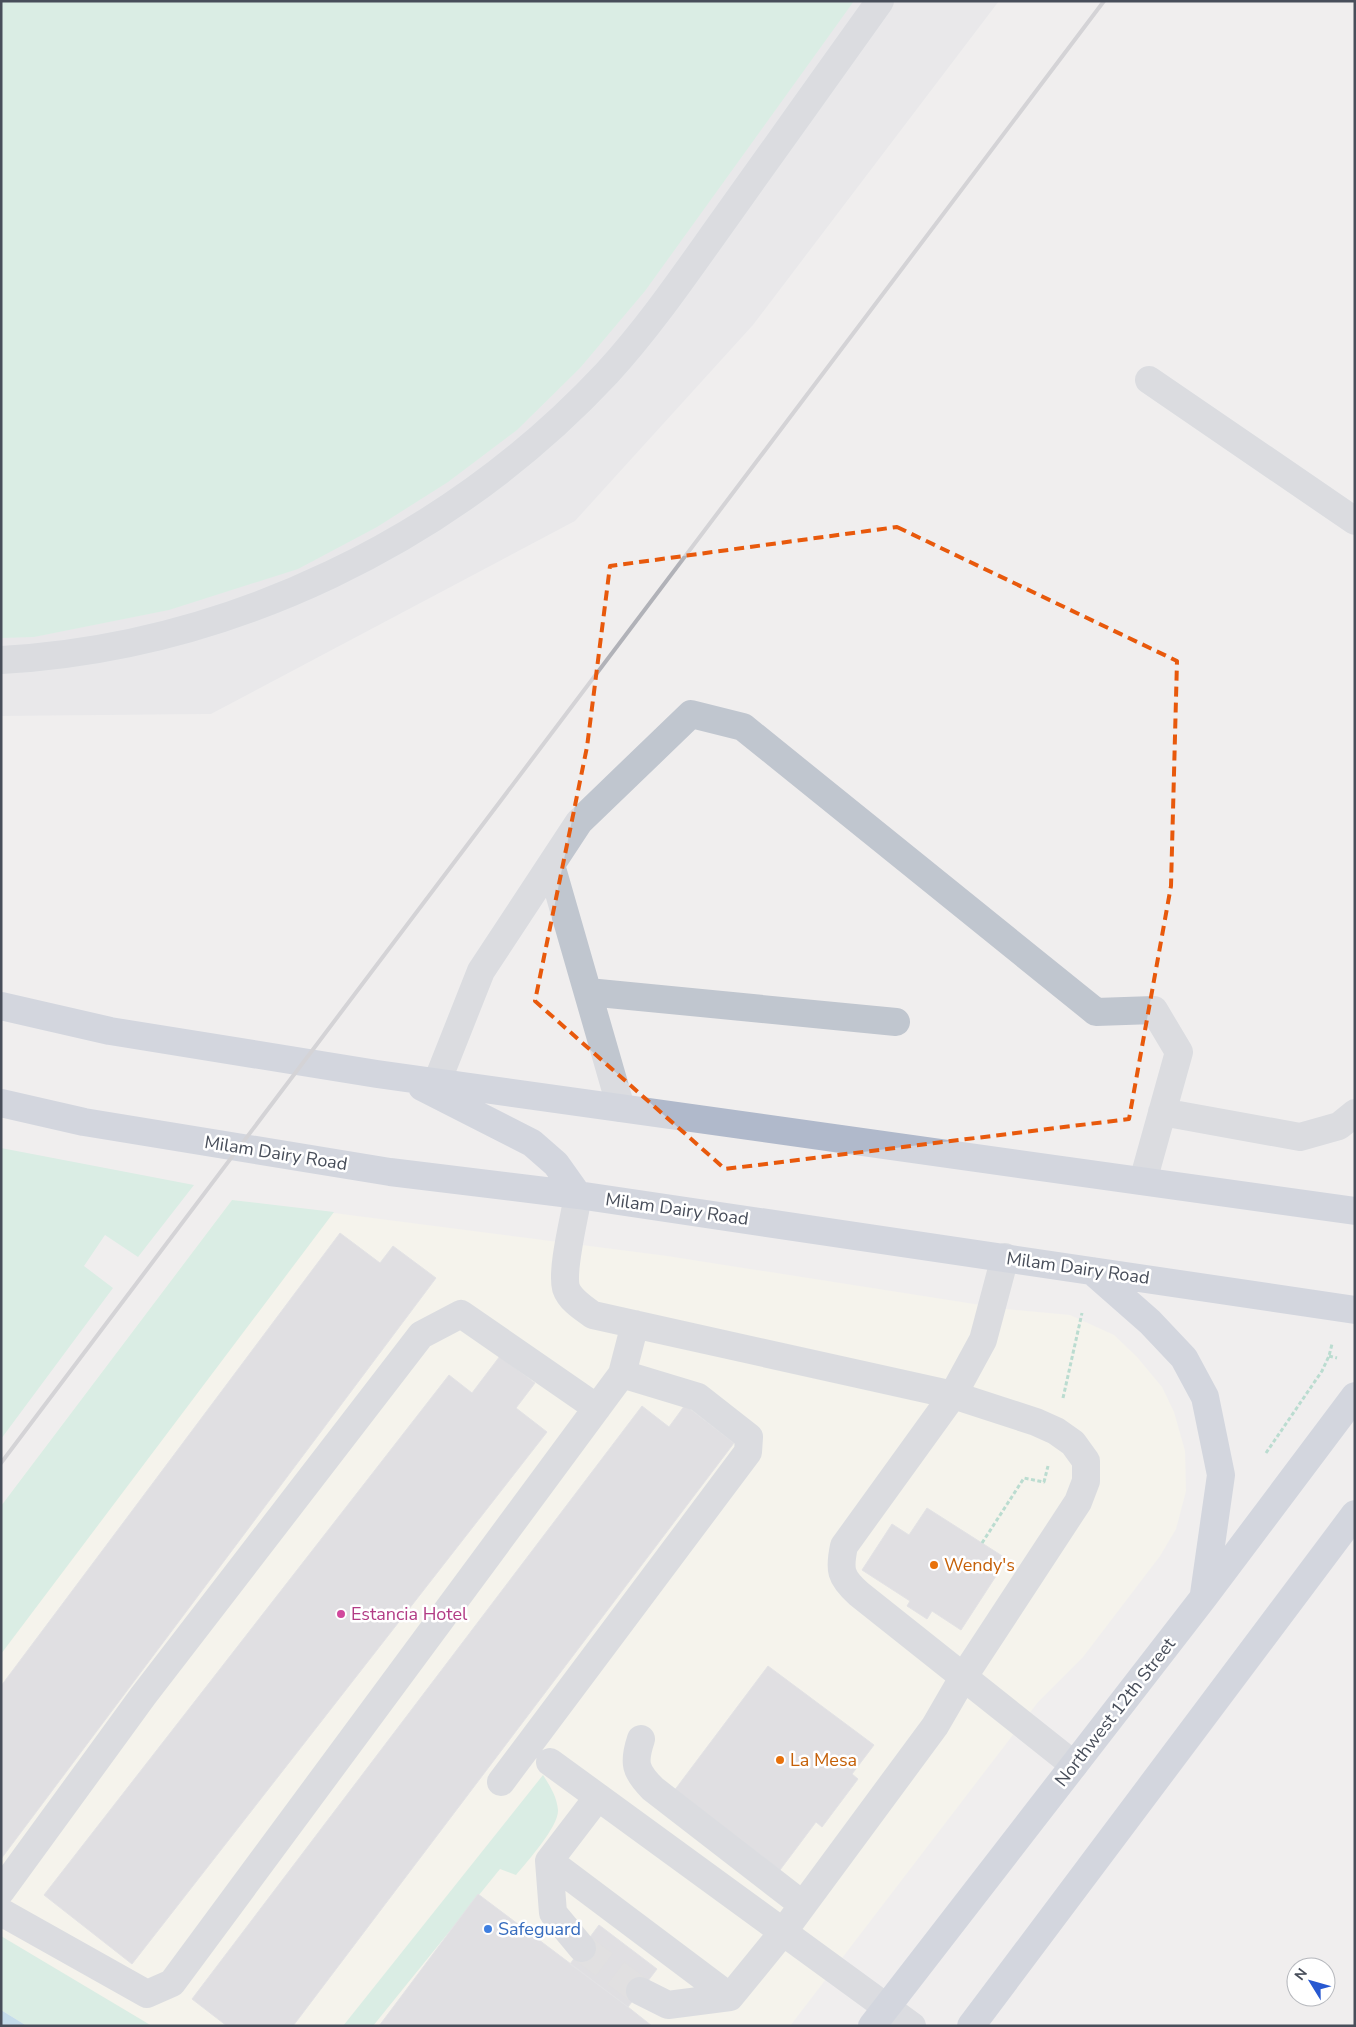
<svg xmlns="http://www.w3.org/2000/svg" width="1356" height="2027" viewBox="0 0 1356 2027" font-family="'Nunito Sans',sans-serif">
	<rect width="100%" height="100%" fill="#f0eeee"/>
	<!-- commercial -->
	<path fill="#faf8e8" d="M232 1200 667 1256 1006 1309 1070 1315 1114 1335 1137 1357 1162 1387 1174 1412 1185 1451 1186 1491 1176 1529 1160 1556 1083 1657 1038 1702 790 2026H27L1 2010V1506Z"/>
	<!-- airport -->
	<path fill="#e0e1e5" d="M1 1H999L753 325 575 521 211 714 1 716Z"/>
	<!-- green -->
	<path fill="#bfebd7" d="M1 1H854L645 291 580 368 517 430 448 482 377 527 298 569 169 610 34 637 1 638Z
		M1 1148 194 1185 138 1257 105 1235 84 1266 113 1288 1 1439Z
		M232 1200 334 1212 1 1654V1506Z
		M543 1775C550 1786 557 1797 558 1810 559 1826 527 1862 516 1875L500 1869 373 2026H343Z
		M1 1936 152 2026H27L1 2010Z"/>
	<!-- water -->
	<path fill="#90c6e5" d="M1 2010 27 2026H1Z"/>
	<!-- building -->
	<path fill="#ccccd2" stroke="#d2d3d9" d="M340 1233 380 1263 393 1246 436 1278 1 1859V1686Z
		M500 1356 535 1383 516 1408 547 1432 132 1964 44 1895 449 1375 472 1393Z
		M685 1405 734 1443 293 2026H227L192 1999 642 1406 669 1427Z
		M927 1508 1007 1559 961 1630 932 1611 927 1619 907 1606 910 1601 862 1570 892 1524 909 1535Z
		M768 1666 874 1745 852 1774 858 1779 822 1827 816 1822 780 1870 674 1791Z
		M478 1894 628 2007 652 2026H379Z
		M599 1925 657 1969 628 2007 570 1964Z"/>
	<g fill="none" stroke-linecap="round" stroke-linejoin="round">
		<!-- minor-tunnel -->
		<path stroke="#ceced0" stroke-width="28" stroke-dasharray="28 14" stroke-linecap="butt" d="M582 1948 640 1991"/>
		<!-- path -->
		<path stroke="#7ac6ac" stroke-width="3" stroke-dasharray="4 2.5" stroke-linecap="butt" d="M1329 1356 1337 1358
			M1063 1398 1082 1313
			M1266 1453 1322 1371 1329 1356 1332 1344
			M982 1543 1024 1478 1044 1482 1048 1466"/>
		<!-- minor -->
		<path stroke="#c0c6cf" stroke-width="28" d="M1149 380 1355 521
			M1 660C230 647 451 540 607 373 651 325 688 270 726 217 777 145 829 73 880 1
			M551 865 621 1108
			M588 992 896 1022
			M437 1082 481 971 579 822 691 714 743 727 1096 1012 1154 1010 1179 1052 1143 1181
			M1162 1112 1300 1137 1339 1126 1355 1113
			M578 1195C575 1216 561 1269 566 1288 570 1300 583 1308 593 1315L953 1395 1036 1422 1056 1431 1073 1443 1086 1461V1481L1078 1502 964 1676 935 1726 783 1932 730 1997 549 1861 598 1797
			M1005 1257 983 1340 953 1395 844 1546C839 1570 840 1577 859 1594L1074 1765
			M641 1739C633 1763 635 1771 653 1789L803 1905
			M550 1762 912 2026
			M501 1782 748 1452 749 1437 698 1397 622 1374
			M549 1861 553 1913 582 1948
			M1 1891 143 1696 421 1335 461 1314 597 1408
			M1 1912 147 1994 172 1983 622 1374 635 1324
			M640 1991 668 2005 730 1997"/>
		<!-- major -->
		<path stroke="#b0b9cb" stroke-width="28" d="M1 1006 110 1031 377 1074 1355 1211
			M422 1087 532 1143 556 1164 578 1195
			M1 1103 84 1122 390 1172 578 1195 1355 1310
			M1092 1271 1150 1322 1184 1358 1205 1397 1221 1475 1204 1594
			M872 2026 1204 1597 1355 1396
			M971 2026 1355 1514"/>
		<!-- rail -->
		<path stroke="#b1b2b8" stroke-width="4" d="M1 1463 1104 1"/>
	</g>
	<!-- marked area -->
	<path d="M0 0H1356V2027H0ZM897 527 1177 661 1171 886 1129 1119 725 1169 535 1001 587 747 610 566Z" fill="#f0eeee" fill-opacity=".55" fill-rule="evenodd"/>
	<path fill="none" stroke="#e8590c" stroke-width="4" stroke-dasharray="10 6" stroke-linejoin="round" d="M897 527 1177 661 1171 886 1129 1119 725 1169 535 1001 587 747 610 566Z"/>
	<!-- markers -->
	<g fill="#e8710a" stroke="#fff" stroke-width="2">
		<circle cx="934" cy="1565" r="5"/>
		<circle cx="780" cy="1760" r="5"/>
	</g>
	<circle fill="#d1479c" stroke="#fff" stroke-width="2" cx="341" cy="1614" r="5"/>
	<circle fill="#3f7fe0" stroke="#fff" stroke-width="2" cx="488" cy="1929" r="5"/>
	<g text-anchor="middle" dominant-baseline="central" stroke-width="5" stroke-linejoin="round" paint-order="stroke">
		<!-- street labels -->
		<g font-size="18" fill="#484e5a" stroke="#fff">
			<text transform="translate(276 1153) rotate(9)">Milam Dairy Road</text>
			<text transform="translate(677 1209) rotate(8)">Milam Dairy Road</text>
			<text transform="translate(1078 1268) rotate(8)">Milam Dairy Road</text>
			<text transform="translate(1115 1712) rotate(-52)">Northwest 12th Street</text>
		</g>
		<!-- food labels -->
		<g font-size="18" fill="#c56008" stroke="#fff" text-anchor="start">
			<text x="944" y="1565">Wendy's</text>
			<text x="790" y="1760">La Mesa</text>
		</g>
		<!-- hotel labels -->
		<g font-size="18" fill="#b23c85" stroke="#fff" text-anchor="start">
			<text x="351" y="1614">Estancia Hotel</text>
		</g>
		<!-- shop labels -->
		<g font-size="18" fill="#366cbe" stroke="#fff" text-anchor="start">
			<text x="498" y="1929">Safeguard</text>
		</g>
	</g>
	<!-- border -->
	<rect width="1356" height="2027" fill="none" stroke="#484e5a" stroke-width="5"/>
	<!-- north arrow -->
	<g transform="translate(1311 1982) rotate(307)"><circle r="24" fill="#ffffff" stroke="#b6b8bd"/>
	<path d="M0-4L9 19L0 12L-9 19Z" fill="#2758d1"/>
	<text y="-8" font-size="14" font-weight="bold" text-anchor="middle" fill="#484e5a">N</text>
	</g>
</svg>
